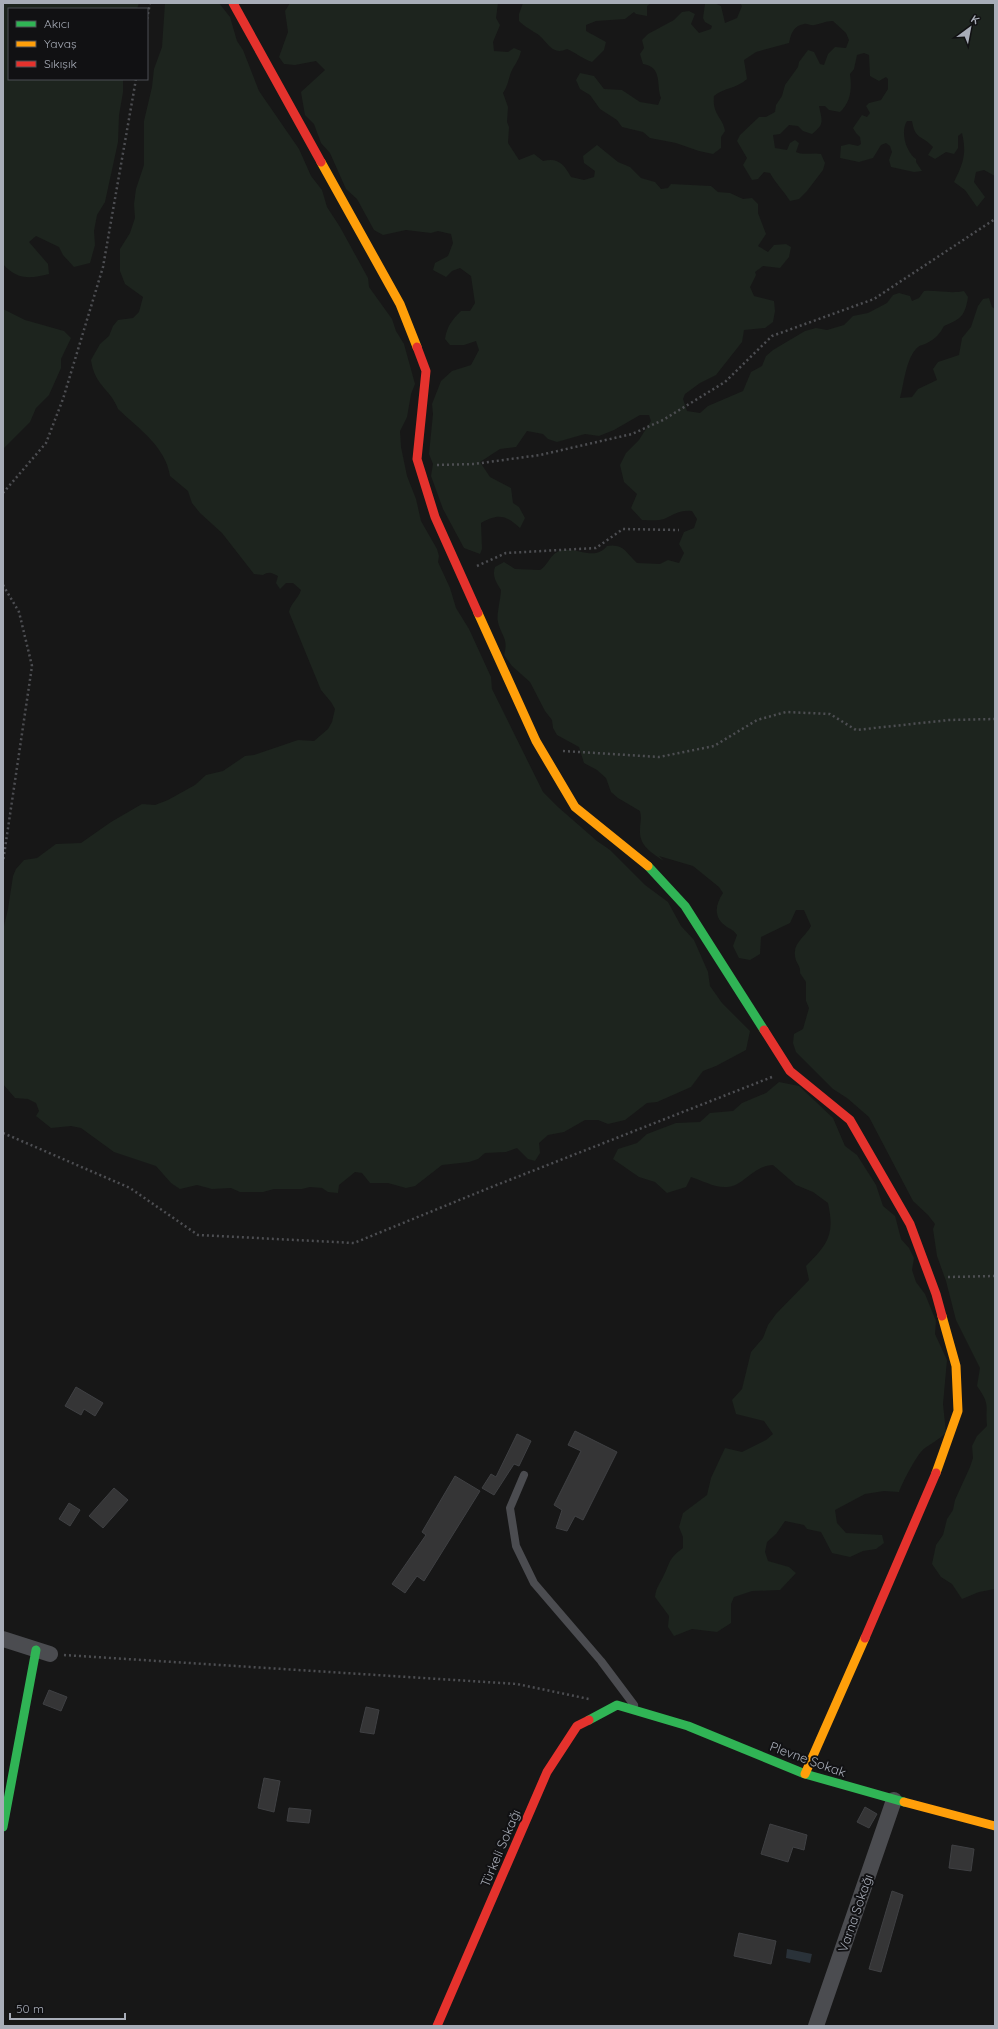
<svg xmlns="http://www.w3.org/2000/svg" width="998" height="2029" viewBox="0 0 998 2029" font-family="Quicksand,sans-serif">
	<rect width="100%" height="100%" fill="#171717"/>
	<!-- green -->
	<path fill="#1d241e" d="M3 3H139L137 9H9V79H123V92L119 115 118 142 105 202 97 215 94 231 95 245 90 263 74 267 63 255 59 247 36 236 29 242 48 264 49 274C30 279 17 280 3 264Z
		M165 3H219L230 17 237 41 243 50 259 91 299 149 311 176 322 190 327 207 340 227 368 278 369 287 392 319 396 331 404 344 415 384 411 394 407 417 400 431 401 447 407 476 416 499 421 521 437 549 439 556 438 562 450 588 456 608 469 629 491 677 492 689 543 792 558 807 597 841 610 850 645 885 668 902 681 926 694 940 708 972 710 986 722 1003 750 1031 746 1050 716 1066 703 1071 691 1087 657 1102 647 1103 625 1120 608 1124 598 1120H585L564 1132 548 1135 539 1143 540 1153 535 1161 528 1159 517 1148 506 1152 485 1153 478 1159 469 1162 442 1165 415 1186 406 1188 388 1183H370L362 1173 355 1172 339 1185 338 1193 328 1192 322 1188 310 1187 302 1189H274L263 1192H240L231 1188 212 1189 197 1185 180 1189 171 1183 156 1166 114 1152 81 1128 71 1126 51 1128 36 1116 39 1111 36 1103 28 1099 15 1098 3 1084V930L8 909 13 876 16 869 24 860 37 858 56 844 81 843 111 822 142 804 155 805 168 800 195 785 206 775 223 771 245 756 254 755 298 740 314 741 328 729 332 722 335 709 331 702 321 690 289 612C291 603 298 599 301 590L293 583H286L280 589 276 583 278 576C272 573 269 571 263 575L254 574 222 533 200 513 192 503 188 491 170 476C166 447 138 428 118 409 110 388 95 387 91 360L100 344 109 336 113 326 118 320 133 318 139 312 143 297 125 284 120 271V249L130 233 135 218 134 204 136 189 144 165V121L152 87 154 69 162 47Z
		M290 3H498L496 18 500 25 493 42 494 51 508 52 514 48 521 51C519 61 513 66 510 75 508 82 507 87 503 93L508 107 507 122 509 127 508 143 519 160 534 154 543 161C558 157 564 164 571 177L584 180 594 177 595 171 584 163 583 156 597 145 618 162 630 167 641 178 655 182 661 189 668 188 671 184 711 186 718 192 730 193 743 199 752 198 758 204V213L766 234 758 246 768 252 774 245 786 244 791 247 789 257 780 268 763 266 755 272 756 275 750 287 754 296 774 301 775 311 773 322 765 328 744 330 742 342 716 375 700 383 685 394 683 399 687 411 700 413 708 406 743 391 751 372 762 366 766 356 773 350 805 331 816 328 827 330 844 325 853 316 868 313 887 303 893 295 899 293 910 296 912 301 919 298 924 291C938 290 950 294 964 291L968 297C965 316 961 319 944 326 940 334 935 339 927 343 924 345 920 345 918 347 906 357 904 384 900 398L912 397 918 389 937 380 933 369 938 362 959 355 962 338 971 327 978 306 983 299 989 298 992 307 995 309V1589L979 1592 962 1599 952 1584 941 1577 932 1564 936 1545 943 1535 947 1519 953 1510 955 1500 970 1467 973 1458 972 1446 977 1436 987 1426C985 1404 991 1406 977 1386L980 1368 956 1320 946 1281 937 1256 933 1229 935 1224 928 1215 913 1201 869 1117 847 1098 833 1089 796 1052 793 1043 794 1034 803 1029 809 1008 806 1001V982L800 973C801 965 795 963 795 955 793 943 806 936 811 926L804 910H796L790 923 761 937 760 954 750 960 739 958 733 946 737 935C733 930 732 930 727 927 713 918 715 905 723 893L719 887 693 866 659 856 664 861C652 853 639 846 640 830 640 822 642 819 640 811L618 798 611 792 606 778 597 770 584 763 579 747 557 735 553 728 552 720 545 711 530 682 512 666 504 655C509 638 501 636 498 622 496 615 501 598 501 590 496 582 492 576 495 567L504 562 515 569 540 570C549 565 550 552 563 550 579 548 595 561 607 546 624 543 626 553 637 563L660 564 668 560 679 563 684 553 679 544 684 532 694 528 697 519 692 511C678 510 676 514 664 519 659 521 648 520 642 520L631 508 637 494 624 482 620 465 626 453 639 440 651 421 649 415H640L614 430 599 436 585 434 557 442 548 439 543 434 527 431 516 447 500 449 480 462 490 477 511 488 513 503 519 507 525 518 520 528C506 515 498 513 481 523L482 549 480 554 464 548 443 509 431 476 433 464 429 454 433 414 432 404 441 381 452 371 471 365 479 350 476 341 464 345H450L445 339C447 326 452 320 461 311H470L475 303 471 276 460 268 452 271 446 277 433 270 435 263 448 256 453 243 451 234 438 231 431 233 406 230 383 235 374 230 357 199 346 189 330 153 321 143 314 124 305 115 301 92 325 70 316 61 295 65 284 64 279 57 288 32 285 11Z
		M523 3H651L647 6V16L636 14 634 12 625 19 596 21 586 25V31L606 42 604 50 592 62C583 59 576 53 567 49 550 57 547 38 534 32 528 28 524 26 519 21V14Z
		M708 3H714L721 6 725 23 737 18 742 6 740 3H995V176L984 170 976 172 974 182 985 197 977 207 965 190 954 182C963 164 967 154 962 133L958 136V148L954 154 946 152 935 159 928 155 933 147C922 135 915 140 912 121H907C900 132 906 152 916 159V162L922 171 914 172 891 167 889 160 892 152 890 146 886 143 881 145 873 158 859 162 840 158 841 146 849 144 858 146 861 144 860 137 856 133 853 128 862 115 867 117 870 113 866 106 869 103 881 100 888 89V79L886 77 879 81 870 76 869 55 864 53 857 55 854 69 850 74C852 88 851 102 840 112L829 110 825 106H819C822 121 825 124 812 134L803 131 798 126 789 125 780 134 773 135 775 148 787 150 790 143 795 140 799 143 796 152C805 156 813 152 821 154L825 163 823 170 807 191 799 199 790 201C784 191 776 184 770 173L764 172 758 179 752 180 743 165 747 158 737 141 740 135 759 117H766L775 112 776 105 782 96 785 85 798 67 799 62 808 50 814 52 820 64 824 65 828 54 835 47 846 48 849 40 846 33 833 21C825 21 821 24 814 25 811 26 807 23 804 24 793 26 791 34 789 43L756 52 744 60 747 79C736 89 725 87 714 96 712 115 723 117 725 131L721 137V148L713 154 699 151 676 143 650 138 643 132 622 127 617 120 600 109 590 95 580 89 576 80 580 73 594 76 604 89 622 90 640 102 658 105 661 98C656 85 663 67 643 64L640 54 644 48 642 40 648 34 674 20 682 12 689 11 695 14 691 24 699 33 711 29 712 26 705 22 703 18 705 4Z
		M3 309 25 320 64 331 71 338 61 359V368L49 395 36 408 30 422 3 449Z
		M779 1082 799 1086 833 1118 845 1146 857 1155 876 1185 883 1206 895 1216 901 1239 909 1248 914 1258 912 1270 916 1282 925 1294 936 1321 935 1334 947 1360 943 1404 946 1433C939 1439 932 1443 925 1448 918 1452 902 1483 899 1492L884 1491 865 1494 835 1510 837 1523 846 1533 882 1535 884 1543 876 1549 863 1551 850 1557 832 1553 821 1532 807 1529 804 1525 785 1521 776 1534 767 1542 765 1552 768 1561 789 1567 796 1573 780 1590 752 1591 734 1597 731 1604V1623L717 1632 692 1629 674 1636 668 1627 669 1616 655 1597C656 1588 659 1585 663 1577 671 1562 667 1560 683 1548V1537L679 1527 683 1513 707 1495 711 1478 725 1448 742 1452 766 1440 773 1434 764 1421 736 1414 732 1400 742 1389 751 1352 763 1338 768 1325 776 1314 809 1280 806 1266C828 1244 835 1235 828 1203L813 1192 796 1185 773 1165C752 1166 743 1187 727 1187 715 1188 701 1180 691 1177L686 1187 667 1193 655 1182 639 1177 613 1159 618 1149 637 1143 647 1134 676 1123 700 1122 710 1113 733 1111 742 1103 766 1093Z"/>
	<!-- water -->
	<path fill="#2a3239" d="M787 1949 812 1954 810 1963 786 1958Z"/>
	<!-- building -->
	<path fill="#353536" stroke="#3f4043" d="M76 1387 103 1403 95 1416 84 1409 81 1415 65 1406Z
		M575 1431 617 1452 583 1520 575 1516 567 1531 556 1528 562 1510 554 1505 581 1451 568 1445Z
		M517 1434 531 1441 519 1466 514 1464 494 1495 482 1488 491 1474 496 1477Z
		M455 1476 480 1491 424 1581 417 1576 405 1593 392 1584 426 1535 422 1532Z
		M114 1488 128 1500 103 1528 89 1516Z
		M69 1503 80 1510 70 1526 59 1519Z
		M49 1690 67 1697 61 1711 43 1704Z
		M366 1707 379 1710 374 1734 360 1732Z
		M264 1778 280 1781 274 1812 258 1808Z
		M865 1807 877 1814 869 1828 857 1822Z
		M289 1808 311 1810 309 1823 287 1821Z
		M770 1824 807 1835 804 1850 793 1847 788 1862 761 1854Z
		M952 1845 974 1849 971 1871 949 1868Z
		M892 1891 903 1895 881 1972 869 1969Z
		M739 1933 776 1941 771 1964 734 1956Z"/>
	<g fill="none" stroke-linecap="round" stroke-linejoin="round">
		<!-- path -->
		<path stroke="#4d4e52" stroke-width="2.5" stroke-dasharray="2 3" stroke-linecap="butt" d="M147 19 150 3
			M437 465 474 464 540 455 632 434 663 420 725 382 772 336 874 299 995 219
			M3 493 46 443 63 399 103 267 136 79
			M477 566 506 553 596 548 623 529 679 530
			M3 585 19 612 32 666 3 862
			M563 751 659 757 714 746 757 720 786 712 830 714 856 730 949 720 995 719
			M3 1133 130 1188 198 1235 354 1243 489 1188 772 1077
			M948 1277 995 1276
			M64 1655 517 1684 589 1699"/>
		<!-- lane -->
		<path stroke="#4b4c50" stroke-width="8" d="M524 1475 510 1508 516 1546 534 1583 601 1661 634 1705"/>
		<!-- street -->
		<path stroke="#4b4c50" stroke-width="16" d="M3 1639 50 1654
			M816 2026 894 1800"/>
		<!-- fast -->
		<path stroke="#30b455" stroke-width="9" d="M648 866 685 906 764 1030
			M589 1720 617 1705 688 1726 805 1774 904 1802
			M3 1827 36 1650"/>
		<!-- slow -->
		<path stroke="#ff9f0a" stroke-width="9" d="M321 162 400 304 417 347
			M478 613 536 741 575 807 648 866
			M936 1473 958 1411 956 1366 942 1316
			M805 1774 865 1638
			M904 1802 995 1826"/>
		<!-- jam -->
		<path stroke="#e5322d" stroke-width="9" d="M233 3 321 162
			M417 347 426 371 417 459 435 517 478 613
			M764 1030 790 1071 850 1120 910 1224 936 1294 942 1316
			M865 1638 936 1473
			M437 2026 547 1772 577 1726 589 1720"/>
	</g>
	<g text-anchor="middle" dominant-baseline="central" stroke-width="4" stroke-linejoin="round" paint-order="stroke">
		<!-- street labels -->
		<g font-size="13" fill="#a8adb8" stroke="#111113">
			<text transform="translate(808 1759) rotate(20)">Plevne Sokak</text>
			<text transform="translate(500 1848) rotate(-67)">Türkeli Sokağı</text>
			<text transform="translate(855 1913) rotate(-71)">Varna Sokağı</text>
		</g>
	</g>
	<!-- border -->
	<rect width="998" height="2029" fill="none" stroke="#a8adb8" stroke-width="8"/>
	<!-- legend -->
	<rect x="8" y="8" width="140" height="72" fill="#111113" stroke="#4d4f55"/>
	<rect x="16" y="21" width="20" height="6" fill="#30b455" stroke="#4d4f55"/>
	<text x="44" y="28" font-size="12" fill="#a8adb8">Akıcı</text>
	<rect x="16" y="41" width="20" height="6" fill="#ff9f0a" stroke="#4d4f55"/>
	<text x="44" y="48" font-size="12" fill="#a8adb8">Yavaş</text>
	<rect x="16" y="61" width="20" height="6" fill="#e5322d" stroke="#4d4f55"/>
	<text x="44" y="68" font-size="12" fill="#a8adb8">Sıkışık</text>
	<!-- north arrow -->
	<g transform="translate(970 28) rotate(32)" stroke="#111113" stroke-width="3" paint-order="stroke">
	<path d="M0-3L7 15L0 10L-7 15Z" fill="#a8adb8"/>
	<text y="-6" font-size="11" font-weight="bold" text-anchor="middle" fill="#a8adb8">K</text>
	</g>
	<!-- scale -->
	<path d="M10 2013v6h115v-6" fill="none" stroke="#a8adb8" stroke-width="2"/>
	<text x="16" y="2013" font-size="12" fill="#a8adb8" stroke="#111113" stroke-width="3" paint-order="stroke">50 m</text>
</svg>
